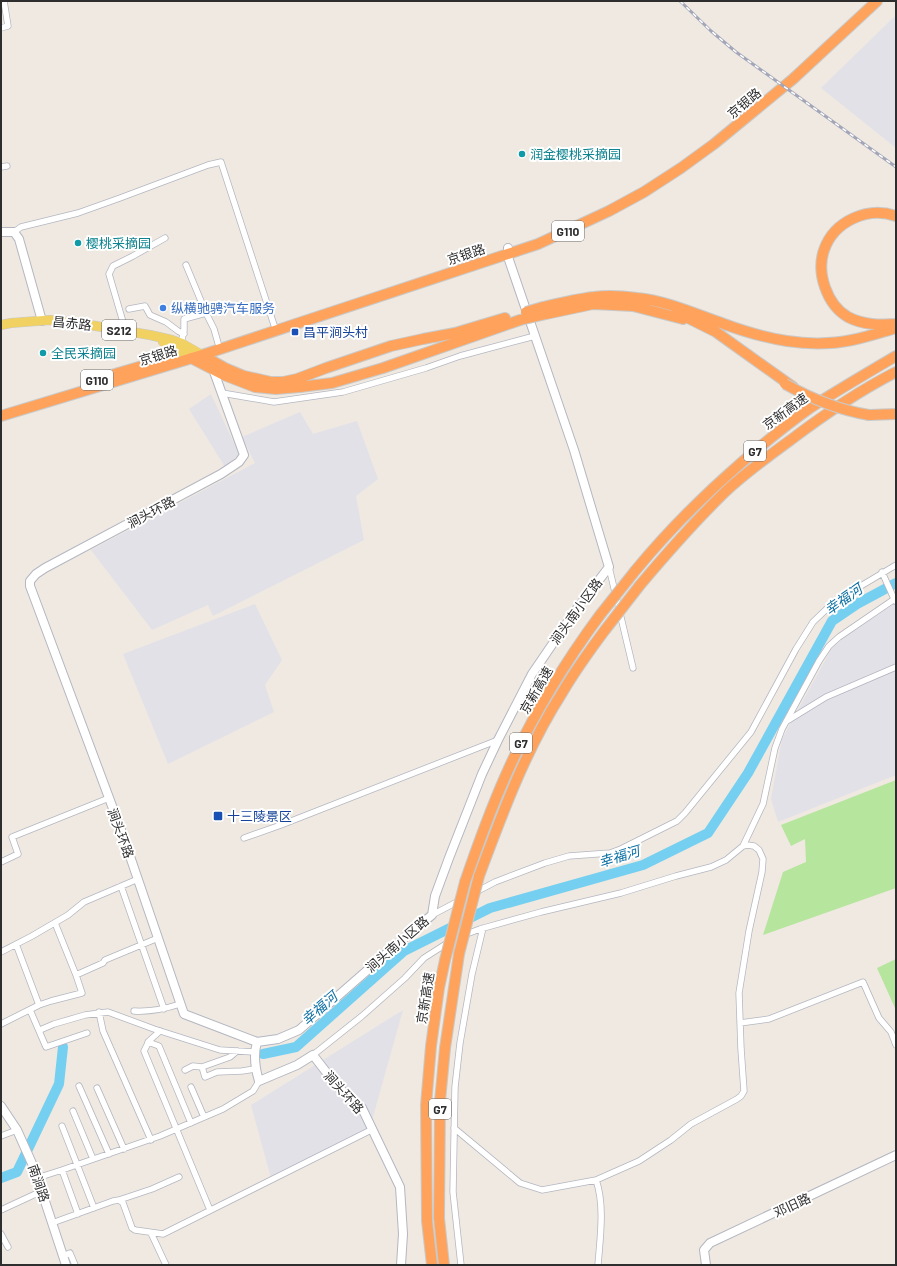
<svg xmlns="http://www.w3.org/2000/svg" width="897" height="1266" viewBox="0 0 897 1266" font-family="Barlow,'Noto Sans SC',sans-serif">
	<rect width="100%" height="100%" fill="#efe9e1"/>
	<!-- industrial -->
	<path fill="#e3e1e8" d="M896 15V148L821 88Z
		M211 394 239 454 225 467 189 409Z
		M300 412 313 434 357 421 378 479 356 496 364 540 213 616 208 605 152 630 91 550 255 463 242 437Z
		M896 594V775L778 822 771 799 782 739 832 648Z
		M255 604 282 660 265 685 274 712 168 764 123 654Z
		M403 1010 369 1131 272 1182 251 1105Z"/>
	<!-- green -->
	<path fill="#b6e59e" d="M896 780V888L763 935 783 872 806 862 805 839 791 846 781 825Z
		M896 959V1008H895L877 968Z"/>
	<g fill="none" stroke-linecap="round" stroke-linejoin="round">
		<!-- river -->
		<path stroke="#75cff0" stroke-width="10" d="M263 1054 296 1047 404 951 490 908 643 865 708 833 748 773 832 621 857 604 896 583
			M1 1178 17 1172 59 1084 63 1047"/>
		<!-- street casing -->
		<g stroke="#b4b7c1" stroke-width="7">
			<path id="street" d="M1 28 8 26 4 1
				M1 167 7 166
				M14 232 21 227 78 213 120 198 208 165 221 162 274 325
				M186 265 206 313
				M129 309 145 306 150 315 166 322 178 331 184 334
				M121 330 123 322 109 274 113 266 133 256 165 238
				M181 343 184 331V319L206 313 214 329 218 343
				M222 393 274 402 343 392 426 368 460 356 535 336
				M609 567 633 668
				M882 572 895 601
				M787 721 826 697 896 667
				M244 838 281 825 498 740
				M743 846 763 804 775 748 782 729 819 661 829 646 839 637 896 598
				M1 862 18 854 12 837 109 798
				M121 886 164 1009
				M432 915 495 882 545 863 569 856 610 853 621 849 677 821 685 813 751 732 796 649 813 622 834 602 896 565
				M55 923 76 975
				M16 944 39 1005
				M1 952 32 936 68 915 84 902 138 879
				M30 1010 46 1047 87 1033
				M134 1011C151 1012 165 1009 180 1004
				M99 1012 103 1031 151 1140
				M740 1023 769 1019 863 982 879 1018 891 1032 896 1045
				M1 1024 39 1005 51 1001 82 993 76 975 103 963 105 960 158 938
				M40 1030 54 1024 85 1015 108 1012 154 1029 220 1050 254 1052
				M160 1031 149 1041 144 1051 210 1210
				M148 1042 159 1046 191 1123
				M237 1051 230 1057 202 1067 205 1077 217 1072 242 1071 255 1069
				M313 1055 362 1016 405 978 424 958 446 944 461 936 480 929 541 912 621 893 676 876 711 867 726 860 743 846 747 845 754 846 759 850 763 859 762 872 749 931 739 993 741 1049 744 1091 741 1096 737 1099 691 1124 671 1140 639 1161 596 1180C605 1205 600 1239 598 1265
				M185 1070 193 1066 202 1067
				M79 1086 109 1154
				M191 1087 204 1117
				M97 1088 124 1149
				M73 1111 93 1159
				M62 1126 94 1208
				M454 1128 520 1183 542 1190 596 1180
				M1 1136 17 1130
				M62 1170 78 1214
				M37 1178 62 1170 160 1136 223 1109 253 1091 259 1081
				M119 1200 152 1189 179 1177
				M1 1210 42 1191
				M52 1223 113 1201 119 1200 123 1203 132 1228 135 1230 163 1234 373 1129
				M151 1233 166 1265
				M1 1234 8 1247
				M63 1256 70 1253 75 1265
				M461 1265 453 1192 455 1087 460 1043 472 974 483 928"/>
		</g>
		<!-- secondary casing -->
		<g stroke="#b4b7c1" stroke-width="10">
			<path id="secondary" d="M1 232H14L19 239 42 321
				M213 369 244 455 239 462 221 474 45 568 36 574 30 581V586L121 830 184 1014 257 1042 278 1039 299 1030 411 932 432 915 435 896 449 858 482 774 498 740 532 674 573 614 609 567 574 450 508 257V248
				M257 1042C253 1056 255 1068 259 1081L297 1065 313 1055 337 1086 362 1108 400 1187 403 1234 401 1265
				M1 1106 17 1130 34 1168 66 1265
				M706 1265 704 1250 710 1243 896 1155"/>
		</g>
		<!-- primary casing -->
		<g stroke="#c9c9c9" stroke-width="10">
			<path id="primary" d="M1 325 11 323 50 320 78 323 150 335 172 340 181 343 202 355
				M163 342C173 345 182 353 191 358"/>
		</g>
		<!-- highway casing -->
		<g stroke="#c9c9c9" stroke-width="12">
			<path id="highway" d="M896 216C868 206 834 221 824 250 816 273 827 305 848 317 863 325 880 325 896 324
				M543 307C560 303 577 299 594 297 608 295 623 296 637 298 667 301 695 314 724 324 765 339 808 349 852 340 867 337 882 332 896 328
				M677 313 682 315 716 332 793 387
				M546 314 593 304 633 306 683 319
				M202 355 225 368 244 376 271 382H283L297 379 326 368 391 346 423 339 455 333 505 318
				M191 358 224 375 255 387 276 389 300 387 332 383 383 368 520 320
				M108 376 173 357
				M869 415 896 414
				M1 416 202 355 538 244 609 211 644 192 681 168 714 144 793 79 877 1
				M635 571C667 532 703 496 741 463 763 444 786 425 810 408 838 390 867 373 896 356
				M640 585C667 553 695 521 725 492 745 473 770 455 792 439 825 414 859 391 896 372
				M479 876C502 814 526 749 562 693 575 671 590 650 605 630
				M465 882C477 847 490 811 505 777 530 720 563 665 600 615
				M432 1265 427 1221 426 1105 431 1046 439 988 445 960
				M444 1265 439 1218 440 1101 445 1048 459 954"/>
		</g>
		<!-- street -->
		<use href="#street" stroke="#fff" stroke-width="5.5"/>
		<!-- secondary -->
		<use href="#secondary" stroke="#fff" stroke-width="8"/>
		<!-- primary -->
		<use href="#primary" stroke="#f2d163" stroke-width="9"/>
		<!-- highway -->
		<use href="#highway" stroke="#ffa35c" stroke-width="10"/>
		<!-- rail casing -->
		<g stroke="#a3a6b8" stroke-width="3">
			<path id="rail" d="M680 1 711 31 736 52 896 167"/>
		</g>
		<!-- rail -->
		<use href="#rail" stroke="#fff" stroke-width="1.5" stroke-dasharray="4.5" stroke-linecap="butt"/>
		<!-- highway-bridge casing -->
		<g stroke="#c9c9c9" stroke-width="12" stroke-linecap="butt">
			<path id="highway-bridge" d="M526 312 543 307
				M520 320 546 314
				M785 384C812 399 838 410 869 415
				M600 615 635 571
				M605 630 640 585
				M459 954 479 876
				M445 960 465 882"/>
		</g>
		<!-- highway-bridge -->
		<use href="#highway-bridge" stroke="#ffa35c" stroke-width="10"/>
	</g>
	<!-- markers -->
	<g fill="#0f9aa8" stroke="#fff" stroke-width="1.5">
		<circle cx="522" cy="154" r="4"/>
		<circle cx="78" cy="243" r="4"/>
		<circle cx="43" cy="353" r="4"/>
	</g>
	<circle fill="#3f7fe0" stroke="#fff" stroke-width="1.5" cx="163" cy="308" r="4"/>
	<g fill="#1a4fb4" stroke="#fff" stroke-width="1.5">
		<rect x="291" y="328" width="8" height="8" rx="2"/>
		<rect x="213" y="811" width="10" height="10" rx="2"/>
	</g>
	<g text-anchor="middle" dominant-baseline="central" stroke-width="4" stroke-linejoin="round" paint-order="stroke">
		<!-- shield labels -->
		<g fill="#fff" stroke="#6d6d6d" stroke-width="1">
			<rect x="552" y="221" width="32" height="20" rx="3"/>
			<rect x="102" y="320" width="34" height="20" rx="3"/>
			<rect x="81" y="370" width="32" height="20" rx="3"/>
			<rect x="744" y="441" width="22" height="20" rx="3"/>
			<rect x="510" y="733" width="22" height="20" rx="3"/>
			<rect x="429" y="1099" width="22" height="20" rx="3"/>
		</g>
		<g font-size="12" font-weight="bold" fill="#2e2e2e">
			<text x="568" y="231">G110</text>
			<text x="119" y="330">S212</text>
			<text x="97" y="380">G110</text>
			<text x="755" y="451">G7</text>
			<text x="521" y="743">G7</text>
			<text x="440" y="1109">G7</text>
		</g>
		<!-- street labels -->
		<g font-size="13" fill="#2e2e2e" stroke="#fff">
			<text transform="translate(744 103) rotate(-40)">京银路</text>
			<text transform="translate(466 254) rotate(-18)">京银路</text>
			<text transform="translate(72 323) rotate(6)">昌赤路</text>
			<text transform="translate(158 355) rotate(-17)">京银路</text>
			<text transform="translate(785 411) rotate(-36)">京新高速</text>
			<text transform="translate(151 512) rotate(-28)">涧头环路</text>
			<text transform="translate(576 611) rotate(-54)">涧头南小区路</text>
			<text transform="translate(536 690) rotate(-60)">京新高速</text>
			<text transform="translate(121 833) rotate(70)">涧头环路</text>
			<text transform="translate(397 944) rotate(-41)">涧头南小区路</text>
			<text transform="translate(425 998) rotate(-81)">京新高速</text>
			<text transform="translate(344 1092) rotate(48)">涧头环路</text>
			<text transform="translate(39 1183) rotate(71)">南涧路</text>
			<text transform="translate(792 1205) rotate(-25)">邓旧路</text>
		</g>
		<!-- culture labels -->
		<g font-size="13" fill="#0d838f" stroke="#fff" text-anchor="start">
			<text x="530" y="154">润金樱桃采摘园</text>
			<text x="86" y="243">樱桃采摘园</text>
			<text x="51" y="353">全民采摘园</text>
		</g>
		<!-- shop labels -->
		<g font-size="13" fill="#366cbe" stroke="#fff" text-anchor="start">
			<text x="171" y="308">纵横驰骋汽车服务</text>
		</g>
		<!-- transit labels -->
		<g font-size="13" fill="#164399" stroke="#fff" text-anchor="start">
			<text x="303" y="332">昌平涧头村</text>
			<text x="227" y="816">十三陵景区</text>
		</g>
		<!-- water labels -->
		<g font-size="14" font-style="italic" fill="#0d6fa3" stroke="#fff">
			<text transform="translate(843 599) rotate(-35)">幸福河</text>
			<text transform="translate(619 856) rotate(-17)">幸福河</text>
			<text transform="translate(319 1008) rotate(-41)">幸福河</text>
		</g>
	</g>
	<!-- border -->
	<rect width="897" height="1266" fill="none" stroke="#2e2e2e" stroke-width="4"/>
</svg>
